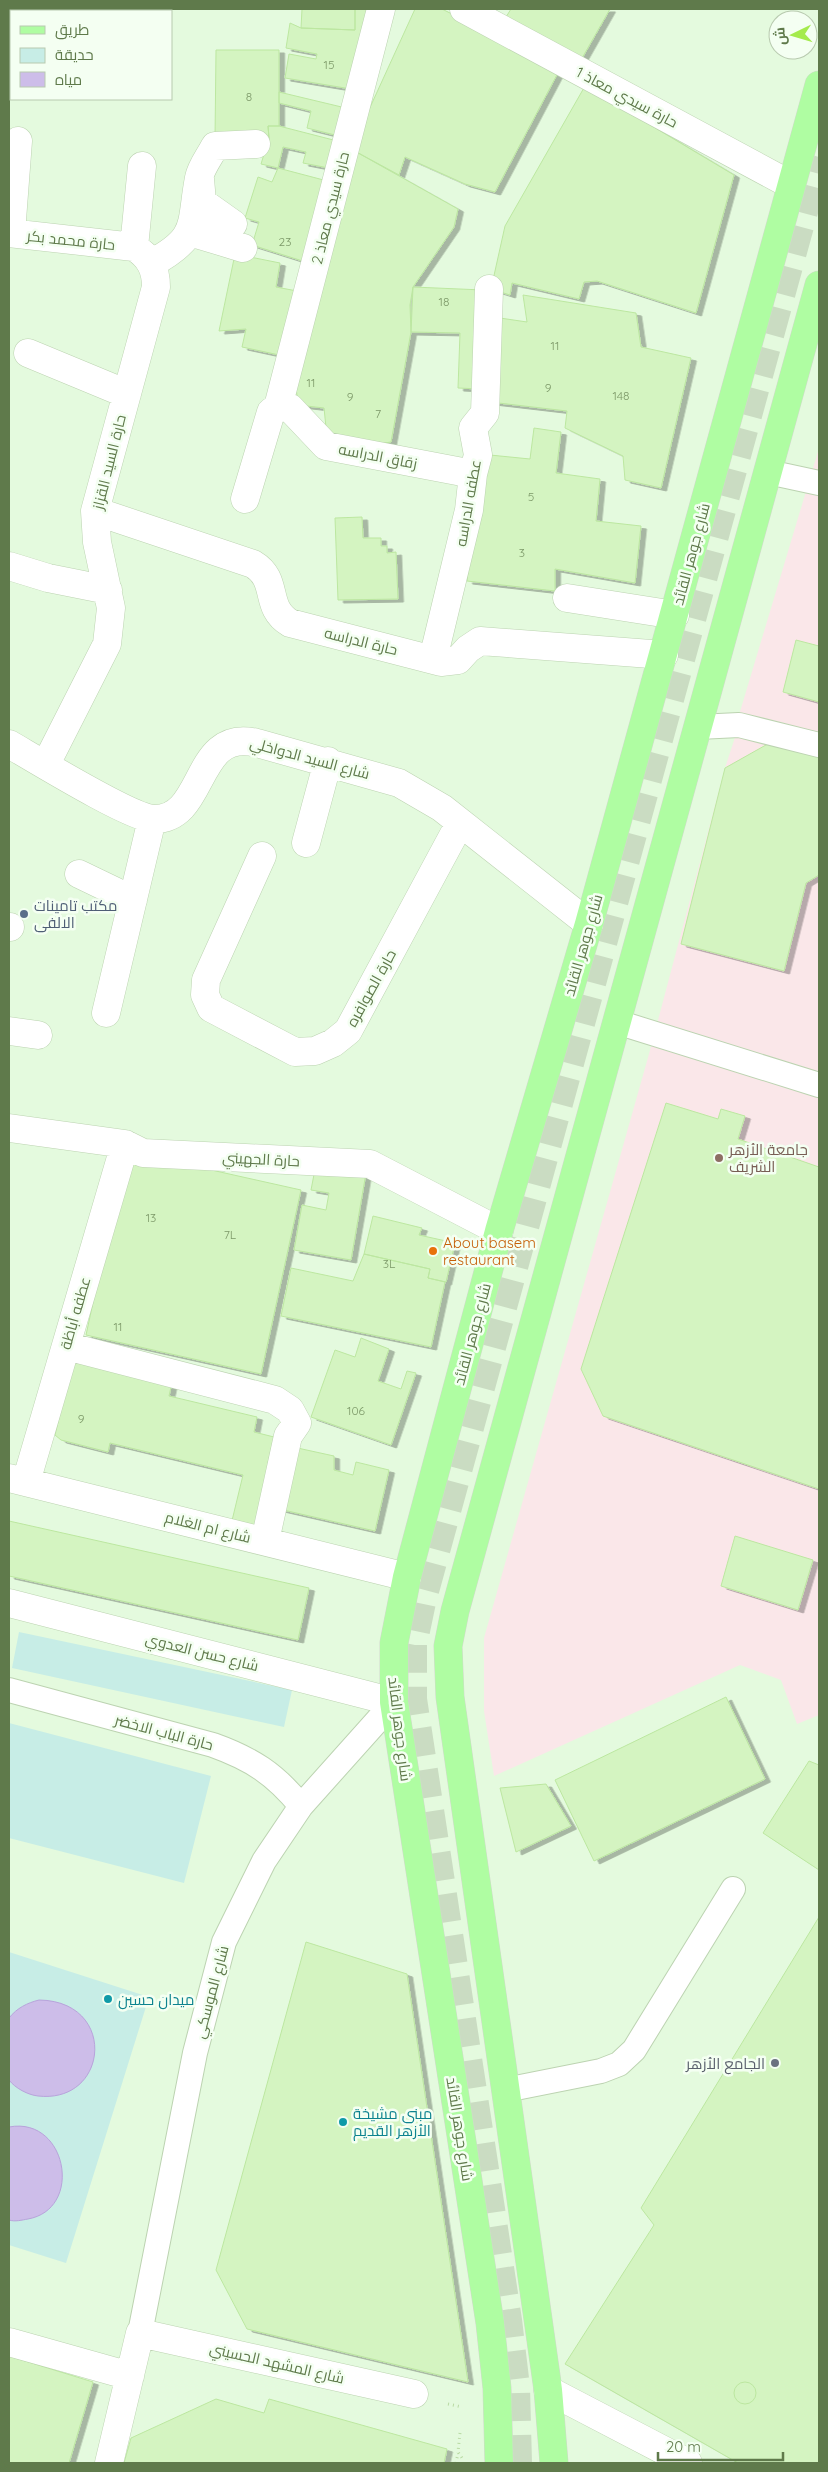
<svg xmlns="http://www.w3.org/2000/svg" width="828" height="2472" viewBox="0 0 828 2472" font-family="Quicksand,Cairo,sans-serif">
	<defs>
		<filter id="shadow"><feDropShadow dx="5.5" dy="3" stdDeviation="0" flood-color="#0004"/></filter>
	</defs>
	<rect width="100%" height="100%" fill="#eefdea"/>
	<!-- residential -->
	<path fill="#e4fade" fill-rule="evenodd" d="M9 9H819V2463H9ZM11 11H171V99H11ZM778 20H808V50H778Z"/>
	<!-- education -->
	<path fill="#fae7e9" d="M819 448V1715L797 1724 781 1680 740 1665 494 1776 484 1711V1638L649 1054 725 768 739 725V715Z"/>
	<!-- green -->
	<path fill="#c7ede6" d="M19 1632 292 1690 284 1727 12 1668Z
		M9 1723 211 1776 184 1883 9 1838Z
		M9 1952 149 1997 66 2263 9 2245Z"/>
	<!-- water -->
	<path fill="#cdbde9" stroke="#b8a3db" d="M39 2000C118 2001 109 2104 38 2096 28 2095 15 2088 9 2080V2018C17 2008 27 2003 39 2000Z
		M9 2127C67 2116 84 2209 28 2219 22 2220 15 2222 9 2220Z"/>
	<!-- building -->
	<path fill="#d4f4c1" stroke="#bce7a0" filter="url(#shadow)" d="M302 9H355V30L301 28Z
		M355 9H371L357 90 285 78 289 54 316 59 317 54 286 48 290 23 301 28 355 30Z
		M415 9H442L560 69 495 192 465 184 405 157 399 175 351 149Z
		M511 9H610L581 60 506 17Z
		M216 50H279V126H268L269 138H215Z
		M585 86 734 175 696 313 597 281 584 282 579 299 512 283 510 295 491 289 505 226Z
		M279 92 350 109 343 137 307 128 311 111 279 103Z
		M268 126H279L345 143 339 170 303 163 306 152 283 147 278 168 261 164 269 138Z
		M351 149 458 209 454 227 413 287 410 305 411 332 391 442 358 447 327 437 324 408 298 405 294 369Z
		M278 168 335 183 309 263 252 245 259 222 245 218 258 177 272 182Z
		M235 254 280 263 276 287 297 291 284 356 242 347 246 329 219 331Z
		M413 287 483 290 480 389 458 388 460 333 411 332Z
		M523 295 636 313 641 347 691 358 661 488 625 480 623 456 565 428 567 411 490 402 500 318 527 322Z
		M534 428 561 432 556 473 600 479 596 521 641 526 635 583 555 569V591L467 581 480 454 530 459Z
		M362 517 363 538H381V546H387V553L396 552 398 599 338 600 335 518Z
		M796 640 819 646V702L783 692Z
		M773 741 819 754V875L806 883 784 971 681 944 725 768Z
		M666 1103 718 1119 721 1109 745 1116 738 1139 819 1167V1489L603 1416 581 1369Z
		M126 1151 301 1190 261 1374 86 1335Z
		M316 1164 366 1173 351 1260 294 1250 302 1205 326 1210 329 1193 311 1190Z
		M373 1216 422 1228 419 1235 455 1243 446 1282 428 1278 430 1269 364 1254Z
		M364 1254 430 1269 428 1278 445 1282 431 1347 281 1316 291 1268 353 1281Z
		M361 1338 389 1349 378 1381 401 1389 407 1371 416 1373 391 1445 311 1417 335 1350 355 1357Z
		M74 1355 173 1378 169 1396 257 1417 254 1432 274 1437 268 1463 279 1466 262 1537 230 1529 243 1475 110 1443 108 1452 61 1440 55 1435Z
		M293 1447 334 1456V1470L353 1475 356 1462 389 1470 375 1531 279 1509Z
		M9 1521 309 1588 298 1640 9 1576Z
		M735 1536 813 1560 798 1610 721 1586Z
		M726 1697 765 1779 594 1861 555 1780Z
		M809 1761 819 1765V1870L763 1833Z
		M546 1784 571 1826 516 1852 500 1788Z
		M819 1917V2463H738L565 2364 654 2225 641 2208Z
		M306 1942 407 1974 468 2382 247 2329 216 2270Z
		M9 2356 93 2382 69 2463H9Z
		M734 2393a11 11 0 1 1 22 0a11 11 0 1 1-22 0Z
		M216 2399 264 2413 269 2399 447 2449 444 2463H124L131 2438Z"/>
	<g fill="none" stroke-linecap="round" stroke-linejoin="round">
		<!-- primary-tunnel -->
		<path stroke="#cadcc2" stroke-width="28" stroke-dasharray="28 14" stroke-linecap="butt" d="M518 2463 516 2387 508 2320 413 1699V1645L422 1602 819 157"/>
		<!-- service casing -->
		<g stroke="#bcd3b1" stroke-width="26">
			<path id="service" d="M768 472 819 483
				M698 727 739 725 819 745
				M617 1022 819 1085
				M9 1690 213 1745C252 1759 275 1774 301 1806
				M505 2090 601 2071 619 2064 634 2050 733 1889
				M140 2333 195 2053 224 1942 264 1861 301 1806 394 1702"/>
		</g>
		<!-- minor casing -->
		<g stroke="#bcd3b1" stroke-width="29">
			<path id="minor" d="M464 9 791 185
				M200 179 202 202 233 224
				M190 232 243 248
				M9 233 134 247C150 257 156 269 156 287L95 511 97 542 111 608 107 644 46 764
				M11 233 18 141
				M134 247 142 166
				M152 263C200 237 190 225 199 178 201 167 210 156 215 146L256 144
				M28 353 127 394
				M278 407 381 9
				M245 499 271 412 278 407 290 408 326 446 473 474
				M95 511 253 564C280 580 263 607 290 623L441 662 458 660 468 649 480 641 664 655
				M9 566 48 578 108 590
				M567 598 675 615
				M433 659 469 510 473 474 478 455 473 428 485 413 489 289
				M9 744C35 759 131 818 154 819 207 820 193 727 257 743L399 783 442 808 589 924
				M306 843 328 761
				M262 856 206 980 205 995 211 1008 295 1052 315 1051 333 1043 348 1031 460 823
				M79 874 133 900
				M9 927H10
				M106 1013 152 819
				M9 1031 38 1035
				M9 1128 125 1144 143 1153 370 1164 499 1231
				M66 1346 275 1400 290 1410 297 1423 288 1436 265 1541
				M9 1478 407 1577
				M26 1482 125 1144
				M9 1603 394 1702
				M9 2342 130 2376
				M548 2390 688 2463
				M109 2463 140 2333 414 2394"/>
		</g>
		<!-- primary casing -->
		<g stroke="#d2dacd" stroke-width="29">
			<path id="primary" d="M499 2463 497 2388 490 2323 394 1702V1643L407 1577 499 1231 589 924 819 85
				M554 2463 548 2390 450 1697 448 1646 455 1611 819 285"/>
		</g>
		<!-- path -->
		<path stroke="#b8daa3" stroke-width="3" stroke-dasharray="1 4" stroke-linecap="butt" d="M448 2404 462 2407
			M460 2433 458 2452 462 2458
			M456 2463 458 2453"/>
		<!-- service -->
		<use href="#service" stroke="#fff" stroke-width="24"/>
		<!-- minor -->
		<use href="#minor" stroke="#fff" stroke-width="28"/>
		<!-- primary -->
		<use href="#primary" stroke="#affda2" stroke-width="28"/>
	</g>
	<!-- markers -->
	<circle fill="#5c6f8a" stroke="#f4fff2" stroke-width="2" cx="24" cy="914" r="5"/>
	<circle fill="#8d6e63" stroke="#f4fff2" stroke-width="2" cx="719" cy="1158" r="5"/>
	<circle fill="#e8710a" stroke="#f4fff2" stroke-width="2" cx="433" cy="1251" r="5"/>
	<g fill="#0f9aa8" stroke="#f4fff2" stroke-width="2">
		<circle cx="108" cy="1999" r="5"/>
		<circle cx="343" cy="2122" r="5"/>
	</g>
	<circle fill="#6b7280" stroke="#f4fff2" stroke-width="2" cx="775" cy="2063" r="5"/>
	<g text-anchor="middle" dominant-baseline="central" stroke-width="5" stroke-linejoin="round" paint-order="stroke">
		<!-- number labels -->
		<g font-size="12" fill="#7c9868">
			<text x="329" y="64">15</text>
			<text x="249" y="96">8</text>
			<text x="285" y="241">23</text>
			<text x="444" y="301">18</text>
			<text x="555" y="345">11</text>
			<text x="311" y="382">11</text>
			<text x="548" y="387">9</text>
			<text x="621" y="395">148</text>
			<text x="350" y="396">9</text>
			<text x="378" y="413">7</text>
			<text x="531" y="496">5</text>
			<text x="522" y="552">3</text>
			<text x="151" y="1217">13</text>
			<text x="230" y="1234">7L</text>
			<text x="389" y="1263">3L</text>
			<text x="118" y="1326">11</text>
			<text x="356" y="1410">106</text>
			<text x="81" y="1418">9</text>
		</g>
		<!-- street labels -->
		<g font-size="15" fill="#5f7a4b" stroke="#f4fff2">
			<text transform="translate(627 97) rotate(28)">حارة سيدي معاذ 1</text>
			<text transform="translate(330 208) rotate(-76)">حارة سيدي معاذ 2</text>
			<text transform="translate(71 240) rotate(6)">حارة محمد بكر</text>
			<text transform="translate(378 456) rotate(11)">زقاق الدراسه</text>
			<text transform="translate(109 462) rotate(-76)">حارة السيد القزاز</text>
			<text transform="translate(468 503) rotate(-80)">عطفه الدراسه</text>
			<text transform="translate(691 554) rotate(-75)">شارع جوهر القائد</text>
			<text transform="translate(361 641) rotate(14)">حارة الدراسه</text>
			<text transform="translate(310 758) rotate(15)">شارع السيد الدواخلي</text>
			<text transform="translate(583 945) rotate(-74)">شارع جوهر القائد</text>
			<text transform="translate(371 988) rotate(-61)">حارة الصوافره</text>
			<text transform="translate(261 1159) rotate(3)">حارة الجهيني</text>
			<text transform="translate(75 1313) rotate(-74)">عطفه أباظة</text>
			<text transform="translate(472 1334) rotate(-75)">شارع جوهر القائد</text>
			<text transform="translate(208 1527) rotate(14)">شارع ام الغلام</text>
			<text transform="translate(202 1652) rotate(14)">شارع حسن العدوي</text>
			<text transform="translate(400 1729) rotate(83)">شارع جوهر القائد</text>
			<text transform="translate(164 1732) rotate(15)">حارة الباب الاخضر</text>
			<text transform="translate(211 1992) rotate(-75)">شارع الموسكي</text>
			<text transform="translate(460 2129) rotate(81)">شارع جوهر القائد</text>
			<text transform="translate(277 2363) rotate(13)">شارع المشهد الحسيني</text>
		</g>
		<!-- service labels -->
		<g font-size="15" fill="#4e5e75" stroke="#f4fff2" text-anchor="start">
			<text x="34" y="905">مكتب تامينات<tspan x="34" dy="17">الالفى</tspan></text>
		</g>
		<!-- education labels -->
		<g font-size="15" fill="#785e54" stroke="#f4fff2" text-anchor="start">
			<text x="729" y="1149">جامعة الأزهر<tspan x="729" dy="17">الشريف</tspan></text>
		</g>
		<!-- food labels -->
		<g font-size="15" fill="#c56008" stroke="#f4fff2" text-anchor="start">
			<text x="443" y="1242">About basem<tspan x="443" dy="17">restaurant</tspan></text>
		</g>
		<!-- culture labels -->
		<g font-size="15" fill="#0d838f" stroke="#f4fff2" text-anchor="start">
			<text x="118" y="1999">ميدان حسين</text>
			<text x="353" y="2113">مبنى مشيخة<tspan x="353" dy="17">الأزهر القديم</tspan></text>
		</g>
		<!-- worship labels -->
		<g font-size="15" fill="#5b616d" stroke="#f4fff2" text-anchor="end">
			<text x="765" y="2063">الجامع الأزهر</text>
		</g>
	</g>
	<!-- border -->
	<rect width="828" height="2472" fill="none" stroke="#5f7a4b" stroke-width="20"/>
	<!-- legend -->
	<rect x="10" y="10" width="162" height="90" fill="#f4fff2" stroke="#b8caaf"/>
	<rect x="20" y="26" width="25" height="8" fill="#affda2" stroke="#b8caaf"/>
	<text x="55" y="35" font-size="15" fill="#5f7a4b">طريق</text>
	<rect x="20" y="48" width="25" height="15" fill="#c7ede6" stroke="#b8caaf"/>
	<text x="55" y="60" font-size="15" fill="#5f7a4b">حديقة</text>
	<rect x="20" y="72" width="25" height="15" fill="#cdbde9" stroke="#b8caaf"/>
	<text x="55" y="85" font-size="15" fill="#5f7a4b">مياه</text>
	<!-- north arrow -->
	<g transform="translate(793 35) rotate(265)"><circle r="24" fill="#f4fff2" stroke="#b8caaf"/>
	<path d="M0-4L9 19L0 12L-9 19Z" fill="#a4eb4c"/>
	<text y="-8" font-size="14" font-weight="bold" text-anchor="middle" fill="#5f7a4b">ش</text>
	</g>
	<!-- scale -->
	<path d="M658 2452v8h125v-8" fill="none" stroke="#5f7a4b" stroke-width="2.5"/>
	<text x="666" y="2452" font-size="15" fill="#5f7a4b" stroke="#f4fff2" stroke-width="4" paint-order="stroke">20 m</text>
</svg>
